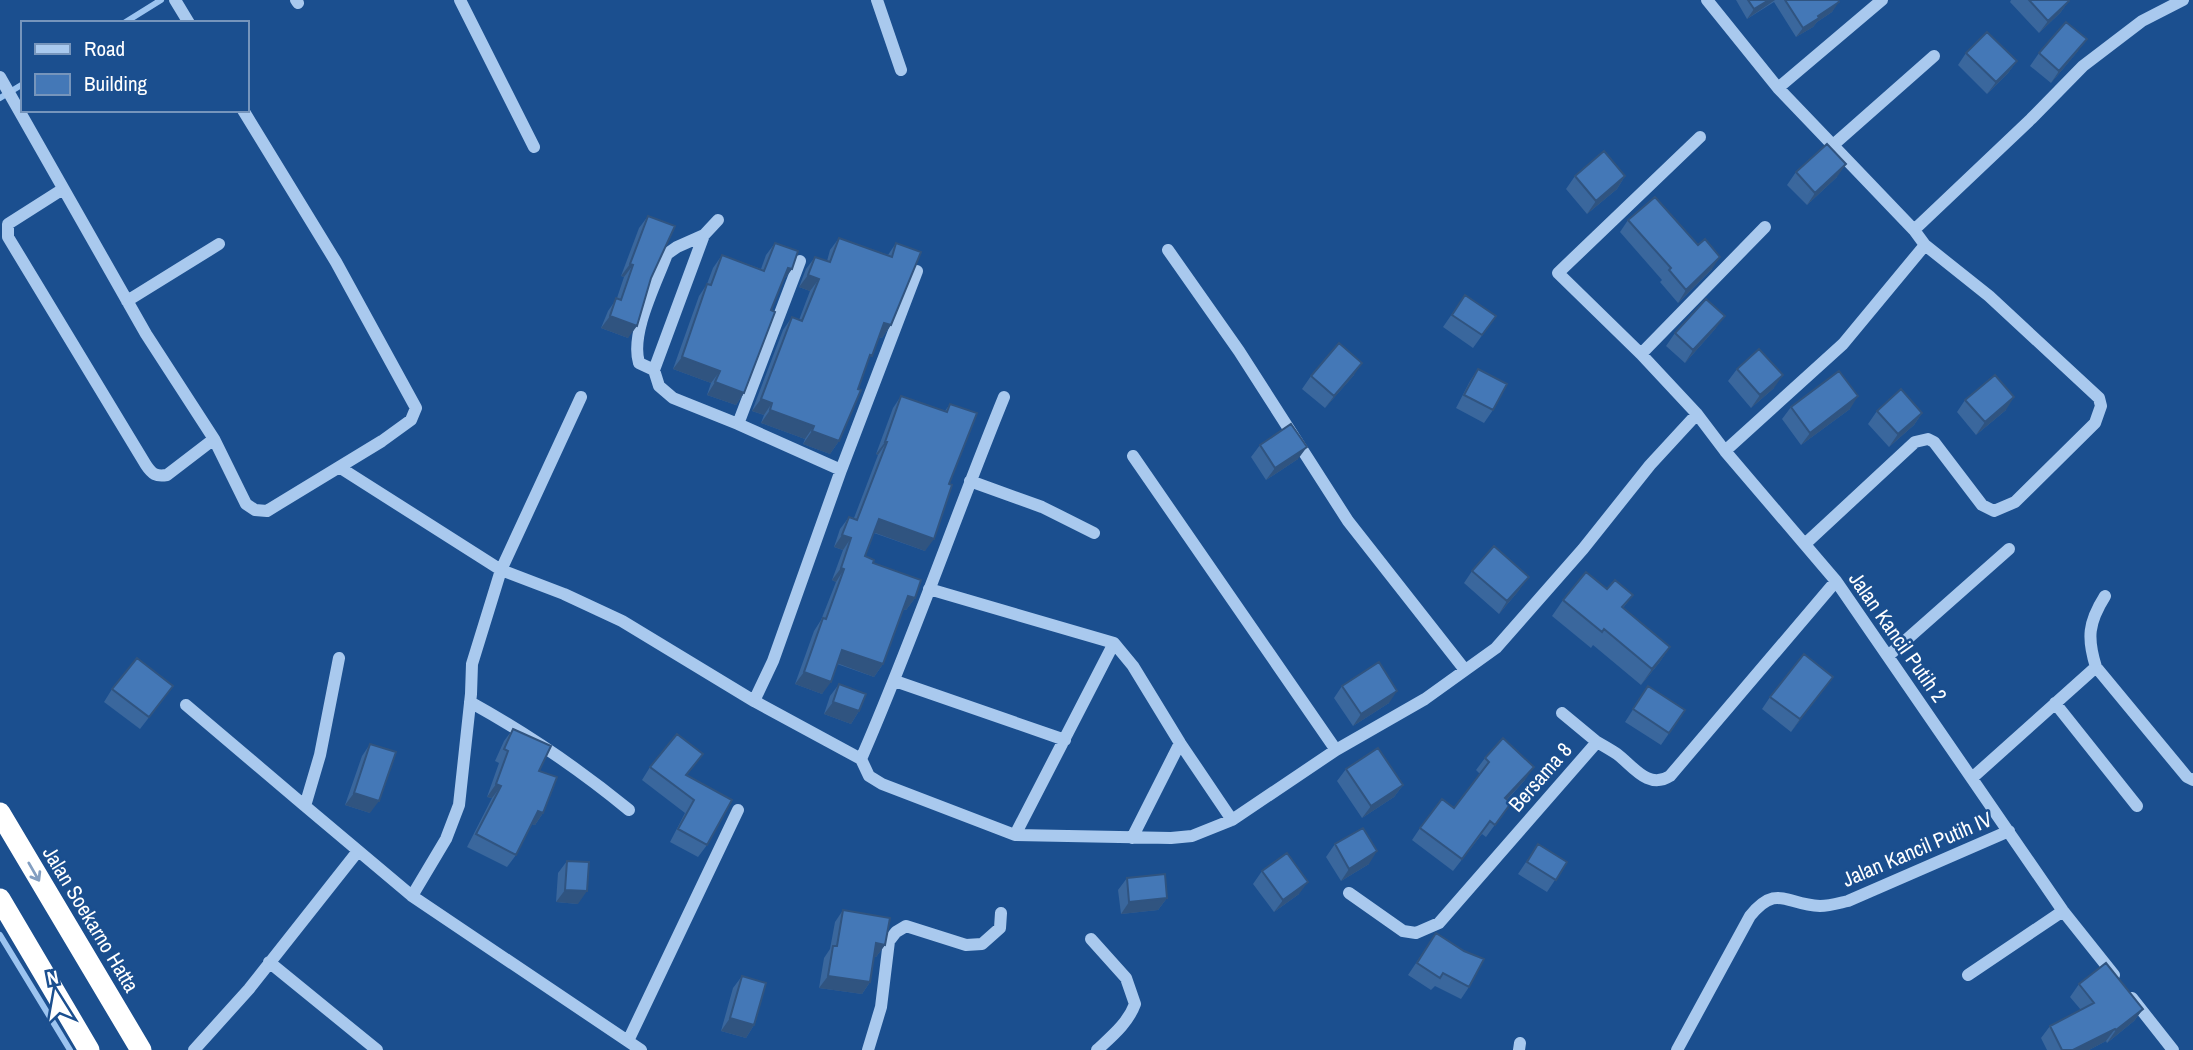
<svg xmlns="http://www.w3.org/2000/svg" width="2193" height="1050" viewBox="0 0 2193 1050" font-family="'Archivo Narrow',sans-serif">
	<rect width="100%" height="100%" fill="#1b4f8f"/>
	<g fill="none" stroke-linecap="round" stroke-linejoin="round">
		<!-- stream -->
		<path stroke="#9cc4f0" stroke-width="6" d="M124 23 161 0
			M0 98 23 84
			M0 935 70 1050"/>
		<!-- minor -->
		<path stroke="#a9c9ee" stroke-width="12" d="M175 0 189 23
			M296 0 298 3
			M460 0 534 147
			M877 0 901 70
			M1707 0 1778 88 1914 230
			M0 77 146 334 214 439 246 504 255 510 267 511 382 441 411 420 416 408 336 262 243 110
			M1778 88 1882 0
			M1700 137 1558 273 1641 354 1697 414 1725 451 1836 581 2063 911 2114 975
			M1832 146 1934 56
			M63 189 8 224V237L146 465C152 474 156 477 167 475L214 439
			M704 235 654 370 659 386 673 398 738 424 841 470
			M1168 250 1239 351 1348 521 1465 670
			M917 271 841 470 773 661 754 701 861 759 869 776 882 784 1015 835 1171 838 1192 836 1232 820 1336 750 1425 699 1496 648 1583 549 1650 465 1697 414
			M127 301 219 244
			M1641 354 1765 227
			M654 370 639 363C630 333 656 284 667 254L677 247 704 235 718 220
			M738 424 800 261
			M1725 451 1843 344 1925 245 1914 230 2031 119 2083 66 2142 21 2183 0
			M1133 456 1336 750
			M339 467 501 570 564 594 622 621 754 701
			M970 481 1042 507 1094 533
			M1805 544 1915 442 1928 439 1934 442 1982 505 1994 511 2015 502 2095 423 2101 406 2099 398 1989 296 1925 245
			M929 589 1114 643 1133 666 1180 743 1232 820
			M1888 656 2009 549
			M339 658 320 755 305 806 412 896 641 1050
			M2096 667C2087 638 2088 623 2105 596
			M895 681 1065 740
			M470 702C526 733 579 769 629 810
			M2055 703 2137 806
			M186 705 305 806
			M1562 713 1597 742
			M861 759C913 640 955 517 1004 397
			M1972 778 2096 667 2187 777 2193 780
			M1015 835 1114 643
			M1132 838 1180 743
			M1349 893 1403 931 1416 933 1439 923 1597 742C1604 746 1611 750 1617 754 1633 766 1648 790 1670 776L1836 581
			M412 896 446 839 459 805 471 694 472 664 501 570 581 397
			M1091 939 1126 978 1135 1004C1128 1023 1112 1036 1097 1050
			M269 962 377 1050
			M1968 975 2063 911
			M2132 998 2173 1050
			M628 1041 738 810
			M194 1050 249 989 358 851
			M868 1050 881 1007 889 941 896 932 906 926 966 945 982 944 1000 928 1001 913
			M1519 1050 1520 1043
			M1677 1050 1750 916C1777 883 1786 905 1820 906 1830 906 1839 903 1848 901L2009 831"/>
		<!-- highway -->
		<path stroke="#fff" stroke-width="21" d="M0 813 141 1050
			M0 899 89 1050"/>
	</g>
	<!-- wall -->
	<path fill="#3a679d" d="M1736 0H1838L1832 12 1817 22 1813 27 1796 37 1774 2 1747 19Z
		M2011 0H2068L2069 1 2060 13 2039 33 2010 2Z
		M2078 51 2051 83 2030 66 2039 53Z
		M1966 53 2017 61 2008 73 1987 94 1958 65Z
		M1796 172 1837 177 1807 205 1787 185Z
		M1575 176H1625L1617 189 1587 214 1566 189Z
		M648 216 651 278 628 338 601 328 608 311 617 298 624 277 621 276 639 228Z
		M1628 220 1712 269 1678 303 1660 282 1662 280 1620 232Z
		M839 238 888 255 896 243 891 325 882 338 879 337 867 362 839 441 830 454 803 444 805 439 761 423 764 415 752 411 783 330 792 317 799 320 810 291 799 287 806 269 815 257 827 261 830 250Z
		M775 243 792 269 783 281 771 310 744 393 736 405 707 395 711 383 673 369 699 296 707 284 713 268 722 255 761 269 766 255Z
		M1465 295 1496 316 1473 348 1443 327Z
		M1716 328 1685 363 1666 346 1675 333Z
		M1478 369 1493 410 1484 423 1456 408 1470 381Z
		M1737 369 1774 388 1751 408 1728 381Z
		M1354 375 1325 408 1302 389 1311 376Z
		M901 396 945 411 950 404 949 484 925 551 874 533 865 556 915 598 906 610 903 609 883 664 874 677 837 664 822 694 795 684 814 631 821 620 836 582 832 580 843 550 834 547 840 529 849 517 854 518 878 455 876 454 893 408Z
		M1965 400 2006 410 1976 435 1957 412Z
		M1791 407 1850 409 1801 445 1782 419Z
		M1877 411 1922 413 1914 425 1889 447 1868 424Z
		M1260 445 1298 459 1266 480 1251 457Z
		M1472 571 1520 589 1499 614 1464 583Z
		M1607 589 1633 595 1623 608 1670 647 1659 663 1641 685 1593 645 1591 648 1552 616 1563 600Z
		M1833 677 1791 732 1762 709 1770 697Z
		M839 684 859 711 851 724 824 714 830 696Z
		M1342 686 1389 703 1353 726 1334 698Z
		M1648 686 1685 710 1661 745 1625 722Z
		M112 689 164 698 140 729 104 702Z
		M513 729 539 771 543 813 535 825 532 824 516 855 507 867 467 847 492 798 487 797 499 763 495 761 504 741Z
		M370 744V813L345 805 362 756Z
		M1485 758 1525 780 1507 800 1511 803 1486 837 1482 834 1453 871 1412 840 1420 828 1454 808 1480 774 1476 770Z
		M650 767 687 775 707 845 698 857 670 842 685 813 642 780Z
		M1346 769 1403 785 1394 797 1362 818 1337 781Z
		M1335 844 1369 864 1341 881 1326 857Z
		M1538 844 1567 862 1547 892 1518 874Z
		M567 861 578 904 556 902 558 873Z
		M1262 871 1299 894 1274 912 1253 884Z
		M1127 878 1167 898 1158 910 1121 914 1118 890Z
		M843 910 885 945 876 957H874L870 982 862 994 819 988 824 958 830 949 835 922Z
		M1436 933 1469 987 1461 999 1435 986 1431 990 1408 975Z
		M742 976 754 1025 746 1038 721 1031 733 988Z
		M2079 984 2143 1009 2134 1021 2107 1043 2106 1041 2089 1050H2047L2041 1038 2050 1026 2081 1010 2070 997Z"/>
	<!-- shaded-wall -->
	<path fill="#305480" d="M1769 0H1775L1747 19 1754 9Z
		M2069 1 2060 13 2039 33 2048 21Z
		M1839 2 1832 12 1817 22 1813 27 1796 37 1803 28 1818 16Z
		M2087 39 2078 51 2051 83 2059 71Z
		M2017 61 2008 73 1987 94 1996 82Z
		M1846 164 1837 177 1807 205 1815 193Z
		M1625 176 1617 189 1587 214 1596 201Z
		M1720 257 1712 269 1678 303 1686 290Z
		M630 264 633 265 624 277 621 276Z
		M788 268 792 269 783 281Z
		M808 275 819 279 810 291 799 287Z
		M610 316 637 326 628 338 601 328Z
		M1725 316 1716 328 1685 363 1693 350Z
		M884 323 891 325 882 338 875 335Z
		M682 357 720 371 711 383 673 369Z
		M1362 363 1354 375 1325 408 1334 396Z
		M1783 375 1774 388 1751 408 1760 395Z
		M715 382 744 393 736 405 707 395Z
		M1858 396 1850 409 1801 445 1810 433Z
		M2014 397 2006 410 1976 435 1985 422Z
		M761 399 772 403 764 415 752 411Z
		M770 410 814 426 805 439 761 423Z
		M1922 413 1914 425 1889 447 1898 434Z
		M812 431 839 441 830 454 803 444Z
		M885 442H887L878 455 876 454Z
		M1307 447 1298 459 1266 480 1275 468Z
		M879 519 934 539 925 551 870 531Z
		M842 535 851 538 843 550 834 547Z
		M841 568 844 569 836 582 832 580Z
		M1529 577 1520 589 1499 614 1507 601Z
		M908 596 915 598 906 610 900 608Z
		M1670 647 1659 663 1641 685 1652 669Z
		M842 650 883 664 874 677 834 662Z
		M804 672 831 682 822 694 795 684Z
		M1833 677 1824 689 1791 732 1800 719Z
		M1397 691 1389 703 1353 726 1361 714Z
		M833 702 859 711 851 724 824 714Z
		M1534 767 1525 780 1496 811 1505 798Z
		M496 784 501 786 492 798 487 797Z
		M1403 785 1394 797 1362 818 1371 806Z
		M354 793 379 801 370 813 345 805Z
		M538 811 543 813 535 825 530 824Z
		M1377 851 1369 864 1341 881 1349 869Z
		M1308 882 1299 894 1274 912 1283 900Z
		M565 890 587 891 578 904 556 902Z
		M1167 898 1158 910 1121 914 1129 902Z
		M876 943 885 945 876 957 867 955Z
		M828 976 870 982 862 994 819 988Z
		M2143 1009 2134 1021 2107 1043 2116 1030Z
		M730 1018 754 1025 746 1038 721 1031Z
		M2115 1029 2106 1041 2089 1050H2073Z"/>
	<!-- building -->
	<path fill="#4478b7" stroke="#305480" stroke-width="2" d="M1748 0H1769L1754 9Z
		M1785 0H1838L1839 2 1818 16 1819 18 1803 28Z
		M2029 0H2068L2069 1 2048 21Z
		M2066 22 2087 39 2059 71 2039 53Z
		M1987 32 2017 61 1996 82 1966 53Z
		M1827 144 1846 164 1815 193 1796 172Z
		M1604 151 1625 176 1596 201 1575 176Z
		M1655 197 1698 245 1705 239 1720 257 1686 290 1669 270 1671 268 1628 220Z
		M648 216 675 226 651 278 637 326 610 316 616 298 621 300 633 265 630 264Z
		M839 238 892 257 896 243 921 252 891 325 884 323 872 356 870 355 858 389 861 390 839 441 812 431 814 426 770 410 772 403 761 399 792 317 802 321 819 279 808 275 815 257 830 262Z
		M775 243 798 251 792 269 788 268 771 310 775 312 744 393 715 382 720 371 682 357 707 284 711 285 722 255 764 271Z
		M1465 295 1496 316 1482 335 1452 315Z
		M1706 299 1725 316 1693 350 1675 333Z
		M1339 343 1362 363 1334 396 1311 376Z
		M1759 349 1783 375 1760 395 1737 369Z
		M1478 369 1507 384 1493 410 1464 395Z
		M1839 371 1858 396 1810 433 1791 407Z
		M1995 375 2014 397 1985 422 1965 400Z
		M1901 389 1922 413 1898 434 1877 411Z
		M901 396 947 412 950 404 977 413 949 484 952 485 934 539 879 519 865 556 874 560 873 563 921 580 915 598 908 596 883 664 842 650 831 682 804 672 823 618 826 619 844 569 841 568 851 538 842 535 849 517 857 520 887 442H885Z
		M1291 424 1307 447 1275 468 1260 445Z
		M1494 546 1529 577 1507 601 1472 571Z
		M1586 572 1607 589 1615 580 1633 595 1622 607 1670 647 1652 669 1604 629 1602 632 1563 600Z
		M1804 654 1833 677 1800 719 1770 697Z
		M137 658 173 686 149 717 112 689Z
		M1379 662 1397 691 1361 714 1342 686Z
		M839 684 866 694 859 711 833 702Z
		M1648 686 1685 710 1669 733 1633 709Z
		M513 729 551 746 539 771 557 777 543 813 538 811 516 855 476 834 501 786 496 784 508 751 504 749Z
		M677 734 703 754 686 775 732 800 707 845 678 829 694 800 650 767Z
		M1503 738 1534 767 1505 798 1511 803 1495 825 1490 821 1462 859 1420 828 1442 799 1454 808 1489 762 1485 758Z
		M370 744 396 752 379 801 354 793Z
		M1378 748 1403 785 1371 806 1346 769Z
		M1363 828 1377 851 1349 869 1335 844Z
		M1538 844 1567 862 1556 880 1527 862Z
		M1287 853 1308 882 1283 900 1262 871Z
		M567 861 589 862 587 891 565 890Z
		M1165 874 1167 898 1129 902 1127 878Z
		M843 910 890 918 885 945 876 943 870 982 828 976 833 946H837Z
		M1436 933 1464 951 1484 959 1469 987 1443 973 1440 978 1417 963Z
		M2106 963 2143 1009 2116 1030 2115 1029 2073 1050H2062L2050 1026 2094 1003 2079 984Z
		M742 976 766 983 754 1025 730 1018Z"/>
	<!-- one-way arrows -->
	<defs><path id="oneway-shaft" d="M-6 0H5M1.5-3L5.5 0L1.5 3" fill="none" stroke-width="1.6" stroke-linecap="round" stroke-linejoin="round" transform="scale(1.75)"/></defs>
	<use stroke="#829ec1" href="#oneway-shaft" transform="translate(34 872) rotate(60)"/>
	<g text-anchor="middle" dominant-baseline="central" stroke-width="5" stroke-linejoin="round" paint-order="stroke">
		<!-- street labels -->
		<g font-size="21" fill="#fff" stroke="#1b4f8f">
			<text transform="translate(1898 637) rotate(55)">Jalan Kancil Putih 2</text>
			<text transform="translate(1540 777) rotate(-49)">Bersama 8</text>
			<text transform="translate(1917 849) rotate(-23)">Jalan Kancil Putih IV</text>
			<text transform="translate(91 919) rotate(59)">Jalan Soekarno Hatta</text>
		</g>
	</g>
	<!-- legend -->
	<rect x="21" y="21" width="228" height="91" fill="#1b4f8f" stroke="#7695bc" stroke-width="2"/>
	<rect x="35" y="44" width="35" height="10" fill="#a9c9ee" stroke="#7695bc" stroke-width="2"/>
	<text x="84" y="56" font-size="21" fill="#ffffff">Road</text>
	<rect x="35" y="74" width="35" height="21" fill="#4478b7" stroke="#7695bc" stroke-width="2"/>
	<text x="84" y="91" font-size="21" fill="#ffffff">Building</text>
	<!-- north arrow -->
	<g transform="translate(56 994) rotate(349)" stroke="#1b4f8f" stroke-width="5" paint-order="stroke">
	<path d="M0-5L12 26L0 18L-12 26Z" fill="#ffffff"/>
	<text y="-10" font-size="19" font-weight="bold" text-anchor="middle" fill="#ffffff">N</text>
	</g>
</svg>
